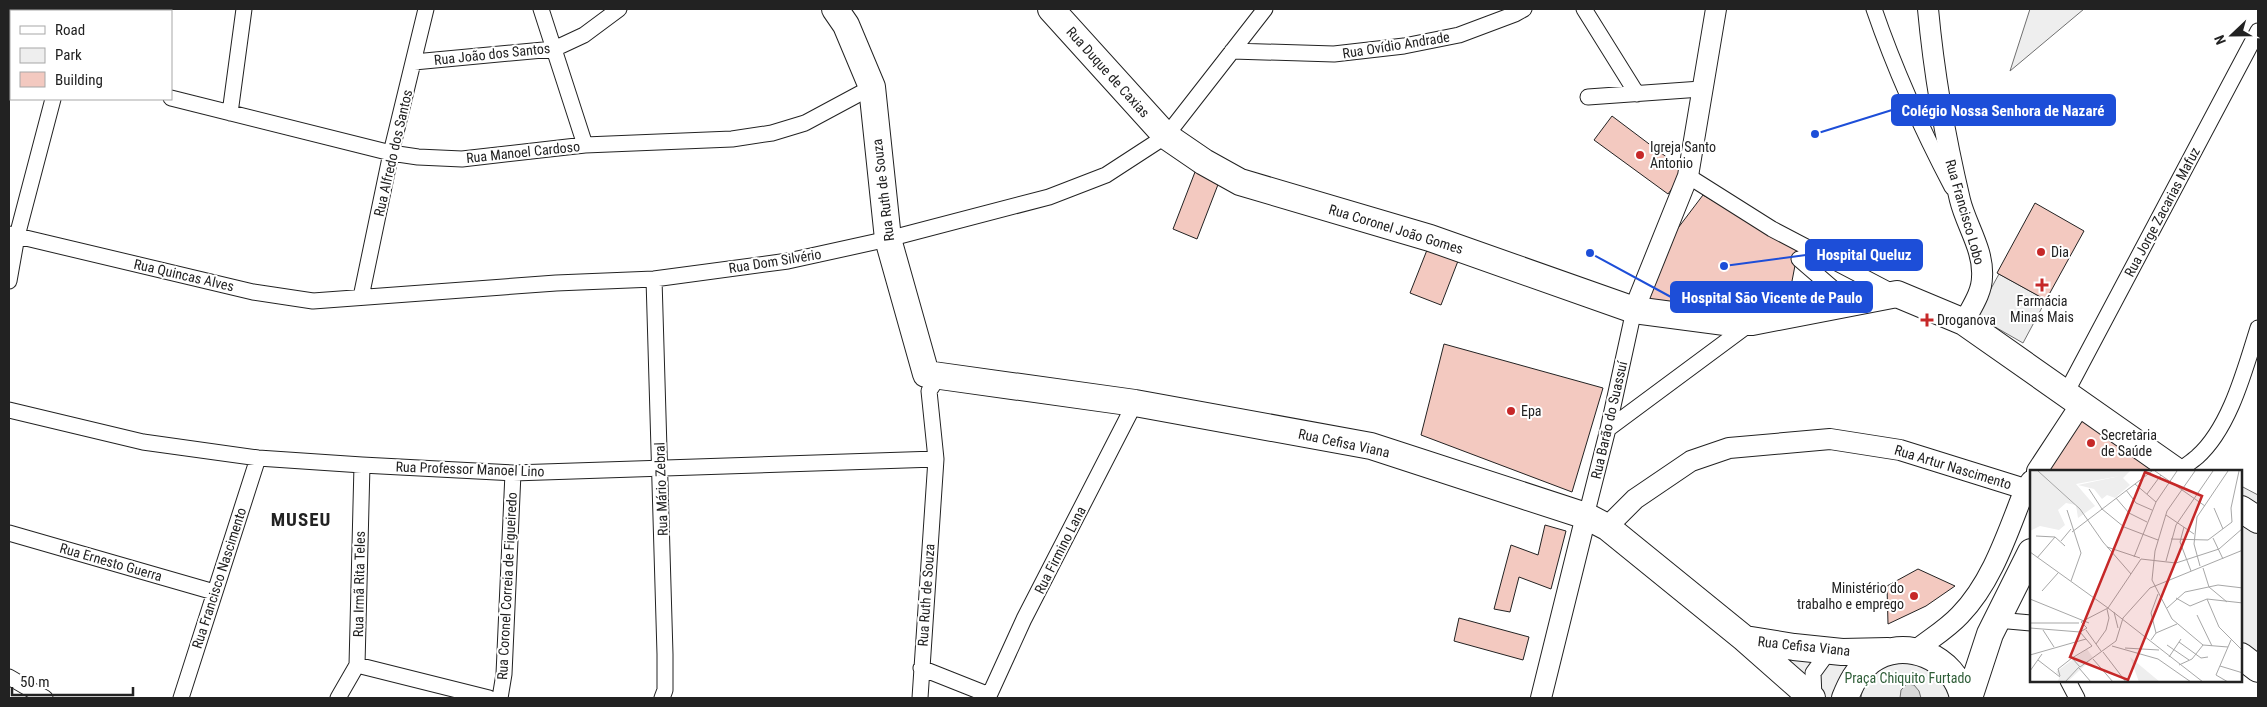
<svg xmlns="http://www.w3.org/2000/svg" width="2267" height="707" viewBox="0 0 2267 707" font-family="'Roboto Condensed',sans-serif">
	<rect width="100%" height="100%" fill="#fff"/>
	<!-- green -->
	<path fill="#eee" stroke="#6f6f6f" d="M2030 9H2084L2010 71Z
		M2241 486 2258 495V658L2241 645Z
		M1756 642 1870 658 1842 698H1816Z
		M1897 659 1930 664 1954 698H1861C1863 677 1880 667 1897 659Z"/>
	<!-- parking -->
	<path fill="#ededed" stroke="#6f6f6f" d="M1999 274 2046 300 2023 343 1976 316Z"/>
	<!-- water -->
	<path fill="#d9d9d9" stroke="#6f6f6f" d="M1907 684 1914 685 1919 691 1921 698H1900L1901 690Z"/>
	<!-- building -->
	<path fill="#f3c9c0" stroke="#222" d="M1612 116 1685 171 1668 194 1594 140Z
		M1195 172 1219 182 1197 239 1173 229Z
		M1703 195 1798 250 1787 307 1763 311 1645 304 1675 232Z
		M2035 203 2084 231 2046 300 1997 273Z
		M1427 250 1458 261 1441 305 1410 293Z
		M1444 344 1603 388 1572 492 1421 435Z
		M2081 414 2160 471H2041Z
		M1545 525 1566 531 1551 589 1519 577 1510 612 1494 609 1511 545 1538 555Z
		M1918 569 1955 586 1926 606 1888 624 1887 586Z
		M1459 618 1529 637 1523 660 1454 641Z"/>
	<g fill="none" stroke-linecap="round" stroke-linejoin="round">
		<!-- street casing -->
		<g stroke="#222" stroke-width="17">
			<path id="street" d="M541 9 585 145
				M1584 9 1637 94
				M1874 9C1895 70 1922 130 1952 187
				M73 11 74 9
				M1232 51 1334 54 1404 46 1459 35 1515 14 1524 9
				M9 58 11 59
				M414 62 554 49 584 35 619 9
				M1588 97 1701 89
				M171 98 391 153 418 157 462 159 585 145 732 139 772 133 805 123 872 87
				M230 113 244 9
				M1688 176 1772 229 1896 294
				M9 234 253 292 313 301 556 283 654 279 788 261 888 239 1049 197 1106 175 1166 136 1265 9
				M1799 259 1851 304
				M654 279 665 654V690L662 698
				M9 281 17 236 53 99
				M361 297 391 153 426 9
				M2066 393 2258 31
				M9 410 143 442 258 458 362 465 513 473 936 459
				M1608 429 1751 323
				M2179 471C2185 466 2191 462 2197 457 2230 428 2245 369 2258 328
				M1586 516 1608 429 1634 310
				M9 533 214 592
				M1997 620 2031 623
				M357 665 489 698
				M921 668 989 695
				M9 677 45 698
				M2068 681 2077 698
				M181 698 258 458
				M338 698 357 665 362 465
				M500 698 504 674 513 473
				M920 698 936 459 929 391 939 376
				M988 698 1024 619 1135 403
				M1814 698 1813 673 1829 651"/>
		</g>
		<!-- secondary casing -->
		<g stroke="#222" stroke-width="22">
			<path id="secondary" d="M1928 9C1934 74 1945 137 1960 200 1966 225 1984 250 1982 277 1982 293 1971 308 1964 322
				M1634 310 1688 176 1716 9
				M2037 471 2081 404
				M1607 527 1635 499 1691 461 1729 448 1830 439 1900 450 2025 489
				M1915 651C1930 639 1947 629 1960 615 1993 581 2008 531 2025 489L2031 481
				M1541 698 1586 516"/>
		</g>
		<!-- highway casing -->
		<g stroke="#222" stroke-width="28">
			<path id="highway" d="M835 9 846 25 872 87 888 239 926 374 1135 403 1371 446 1586 516 1607 527 1745 639 1812 698
				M1051 9 1166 136 1204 162 1240 182 1430 238 1634 310 1725 322H1752L1897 294 1964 322 2176 471
				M2241 509 2258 520
				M1745 639 1794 647 1842 652 1888 651
				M2241 656 2258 669
				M1845 698C1851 683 1857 671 1870 661 1903 635 1956 658 1963 698
				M1969 698 1990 634 2031 552"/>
		</g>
		<!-- street -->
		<use href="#street" stroke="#fff" stroke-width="15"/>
		<!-- secondary -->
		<use href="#secondary" stroke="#fff" stroke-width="20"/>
		<!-- highway -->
		<use href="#highway" stroke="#fff" stroke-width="26"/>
	</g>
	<!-- markers -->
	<g fill="#c62828" stroke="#fff" stroke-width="2">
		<circle cx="1640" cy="155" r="5"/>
		<circle cx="2041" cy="252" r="5"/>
		<path d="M2039.5 277.5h5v5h5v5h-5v5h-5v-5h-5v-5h5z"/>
		<path d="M1924.5 312.5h5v5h5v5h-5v5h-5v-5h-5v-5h5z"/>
		<circle cx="1511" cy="411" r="5"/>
		<circle cx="2091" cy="443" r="5"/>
		<circle cx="1914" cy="596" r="5"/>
	</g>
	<g text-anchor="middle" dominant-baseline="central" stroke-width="4" stroke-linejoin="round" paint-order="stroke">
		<!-- street labels -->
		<g font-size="14" fill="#222" stroke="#fff">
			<text transform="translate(1396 45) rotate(-9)">Rua Ovídio Andrade</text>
			<text transform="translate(492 54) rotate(-6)">Rua João dos Santos</text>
			<text transform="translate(1108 72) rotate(48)">Rua Duque de Caxias</text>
			<text transform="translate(523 152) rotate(-6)">Rua Manoel Cardoso</text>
			<text transform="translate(393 153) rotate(-77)">Rua Alfredo dos Santos</text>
			<text transform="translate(883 190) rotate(-97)">Rua Ruth de Souza</text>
			<text transform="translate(1965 212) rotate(74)">Rua Francisco Lobo</text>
			<text transform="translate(2162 212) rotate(-62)">Rua Jorge Zacarias Mafuz</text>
			<text transform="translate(1396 229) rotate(17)">Rua Coronel João Gomes</text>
			<text transform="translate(775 261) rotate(-9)">Rua Dom Silvério</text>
			<text transform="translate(184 275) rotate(13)">Rua Quincas Alves</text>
			<text transform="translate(1609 420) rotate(-77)">Rua Barão do Suassuí</text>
			<text transform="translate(1344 443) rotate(12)">Rua Cefisa Viana</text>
			<text transform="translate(1953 467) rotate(17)">Rua Artur Nascimento</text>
			<text transform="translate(470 469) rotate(2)">Rua Professor Manoel Lino</text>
			<text transform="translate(661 489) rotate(-92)">Rua Mário Zebral</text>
			<text transform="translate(1060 550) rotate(-63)">Rua Firmino Lana</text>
			<text transform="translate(111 562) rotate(16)">Rua Ernesto Guerra</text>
			<text transform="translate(219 578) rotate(-72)">Rua Francisco Nascimento</text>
			<text transform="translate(359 584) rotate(-89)">Rua Irmã Rita Teles</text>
			<text transform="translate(507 586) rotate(-87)">Rua Coronel Correia de Figueiredo</text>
			<text transform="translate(926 595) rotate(-86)">Rua Ruth de Souza</text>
			<text transform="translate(1804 646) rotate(6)">Rua Cefisa Viana</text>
		</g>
		<!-- poi labels -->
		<g font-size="14" fill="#222" stroke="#fff" text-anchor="start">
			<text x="1650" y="147">Igreja Santo<tspan x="1650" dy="16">Antonio</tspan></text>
			<text x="2051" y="252">Dia</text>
			<text x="2042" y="301" text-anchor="middle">Farmácia<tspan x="2042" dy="16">Minas Mais</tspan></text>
			<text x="1937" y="320">Droganova</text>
			<text x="1521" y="411">Epa</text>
			<text x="2101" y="435">Secretaria<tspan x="2101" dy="16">de Saúde</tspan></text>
			<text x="1904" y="588" text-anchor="end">Ministério do<tspan x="1904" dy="16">trabalho e emprego</tspan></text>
		</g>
		<!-- park labels -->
		<g font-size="14" fill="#2f5e38" stroke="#fff">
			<text x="1908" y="678">Praça Chiquito Furtado</text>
		</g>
		<!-- district labels -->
		<g font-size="19" font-weight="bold" letter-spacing="1" fill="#222" stroke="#fff">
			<text x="301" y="519">MUSEU</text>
		</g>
	</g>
	<!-- overview -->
	<g transform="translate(2030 470)">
		<rect width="212" height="212" fill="#fff"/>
		<path d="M0 1H100L93 8 100 15 85 28 77 25 72 29 64 19 48 15 90 6 46 14 65 36 48 48 46 35 36 33 28 40 35 55 29 60 10 56 0 61ZM57 179 63 188 37 212H27L30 207 26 202ZM100 187 130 212H109Z" fill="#eee"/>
		<path fill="none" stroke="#a7a7a7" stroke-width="1" d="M8 1 50 39 73 72 101 104M125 1 175 36M165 1 137 41 125 81 122 110 142 149 173 175M105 14 126 32M59 19 72 39 94 57 128 70M96 20 106 33 122 40M117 24 131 5M86 28 99 43 117 52M184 38 193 59M37 40 51 83 41 111M136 45 164 64M154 57 150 72 161 101M42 62 122 1M6 66 25 67 35 76M183 68 193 89M141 69 178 70 202 52 201 38 209 1M31 71 41 59M77 77 110 88M0 82 78 138M104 87 126 32 147 1M7 88 25 67M136 91 146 55 183 1M170 96 164 74 167 47 198 1M173 98 179 117 197 132M12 121 28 103M146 128 160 136 177 129 213 133M0 129 59 153M177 129 189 157 213 181M78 138 173 212M137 138 155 122 188 115 213 118M84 142 88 158M167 145 182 176M51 152 78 138 111 89 146 93 189 79 213 58M0 153H49M0 158 50 162 62 176 42 188 50 197 86 171 93 148 120 118 213 80M13 160 24 177M56 160 71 181M50 162 57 158 51 152M126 163 121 143 128 124M121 170 126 163 147 154M149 172 171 188 178 187M66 174 76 160 79 148 77 139M137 175 159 190M173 175 198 177M82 176 128 189 161 212M95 178 129 180M73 182 96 212M0 185 56 169M139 187 151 169M63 189 83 212M8 190 30 207M149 195 162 189 173 175M190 196 213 203M49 198 61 212M0 201 12 184M30 206 28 199 42 188M35 212 49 197M198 212 186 205 201 170"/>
		<path fill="#c62828" fill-opacity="0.15" stroke="#c62828" stroke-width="2.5" d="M115 2 172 26 98 210 40 187Z"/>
		<rect width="212" height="212" fill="none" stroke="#222" stroke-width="2.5"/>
	</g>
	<!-- callouts -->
	<path fill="none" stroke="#1d4ed8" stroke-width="2" d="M1815 134L1892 110M1724 266L1806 255M1590 253L1671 297"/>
	<g fill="#1d4ed8" stroke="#fff" stroke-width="2">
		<circle cx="1815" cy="134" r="5"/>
		<circle cx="1724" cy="266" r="5"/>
		<circle cx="1590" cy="253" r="5"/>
	</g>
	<g fill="#1d4ed8" stroke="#1d4ed8" stroke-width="2">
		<rect x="1892" y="95" width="223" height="30" rx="5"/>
		<rect x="1806" y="240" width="116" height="30" rx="5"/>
		<rect x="1671" y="282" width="201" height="30" rx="5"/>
	</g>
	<g font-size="15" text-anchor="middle" font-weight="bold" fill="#fff">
		<text x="2003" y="116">Colégio Nossa Senhora de Nazaré</text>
		<text x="1864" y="260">Hospital Queluz</text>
		<text x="1772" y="303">Hospital São Vicente de Paulo</text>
	</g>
	<!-- border -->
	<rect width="2267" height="707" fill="none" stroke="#222222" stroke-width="20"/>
	<!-- legend -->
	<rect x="10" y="10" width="162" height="90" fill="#ffffff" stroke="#a7a7a7"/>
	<rect x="20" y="26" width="25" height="8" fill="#ffffff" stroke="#a7a7a7"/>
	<text x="55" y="35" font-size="15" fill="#222222">Road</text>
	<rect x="20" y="48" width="25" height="15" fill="#eeeeee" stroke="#a7a7a7"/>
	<text x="55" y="60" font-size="15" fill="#222222">Park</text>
	<rect x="20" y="72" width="25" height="15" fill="#f3c9c0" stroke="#a7a7a7"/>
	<text x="55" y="85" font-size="15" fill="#222222">Building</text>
	<!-- north arrow -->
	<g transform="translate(2232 35) rotate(248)" stroke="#ffffff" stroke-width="4" paint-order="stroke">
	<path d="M0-4L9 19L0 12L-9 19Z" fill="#222222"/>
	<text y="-8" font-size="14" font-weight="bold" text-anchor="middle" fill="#222222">N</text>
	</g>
	<!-- scale -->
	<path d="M12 687v8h121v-8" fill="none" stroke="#222222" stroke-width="2.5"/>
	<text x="20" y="687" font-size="15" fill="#222222" stroke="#ffffff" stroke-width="4" paint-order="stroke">50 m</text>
</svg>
